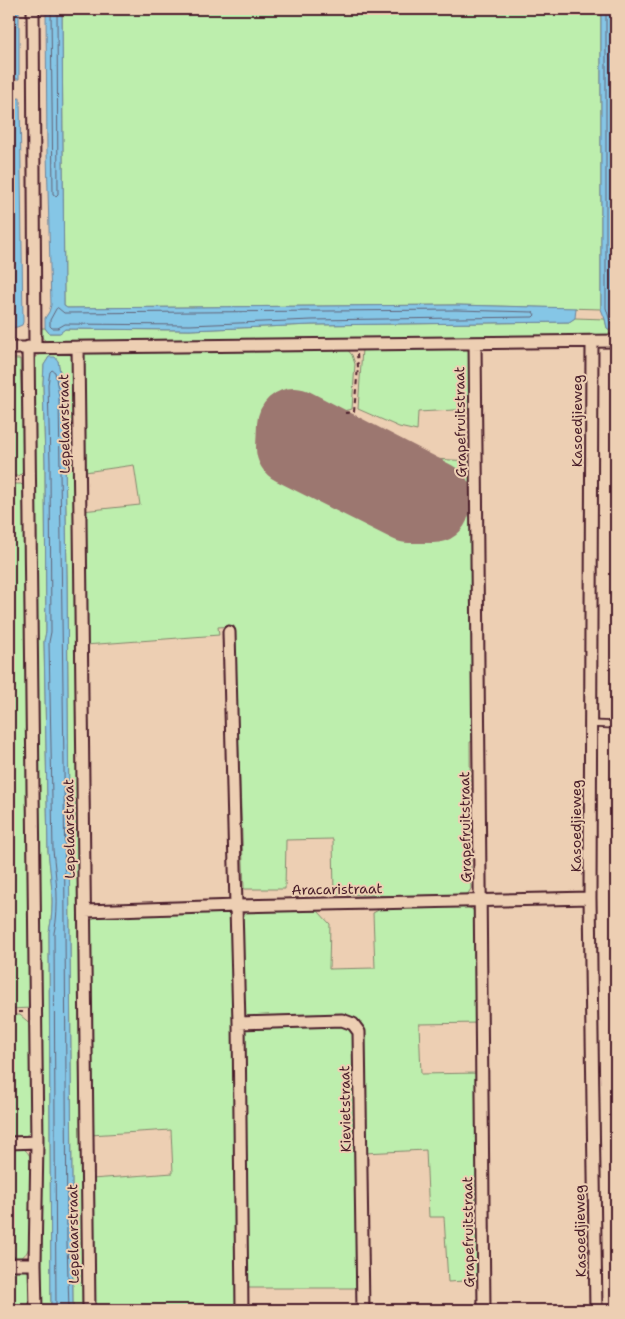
<svg xmlns="http://www.w3.org/2000/svg" width="625" height="1319" viewBox="0 0 625 1319" font-family="'Shantell Sans',sans-serif">
	<rect width="100%" height="100%" fill="#edcfb3"/>
	<filter id="ink" filterUnits="userSpaceOnUse"><feTurbulence type="fractalNoise" baseFrequency=".02" numOctaves="2"/><feDisplacementMap in="SourceGraphic" scale="10" xChannelSelector="R" yChannelSelector="G"/><feConvolveMatrix kernelMatrix="1 2 1 2 8 2 1 2 1" color-interpolation-filters="sRGB"/></filter>
	<g filter="url(#ink)">
		<!-- green -->
		<path fill="#bdeead" stroke="#84866c" d="M9 9H11L10 75 13 79 12 99 15 305 13 310H9Z
			M62 9H601V309L456 305 67 308 64 306Z
			M575 318 605 319 607 328 610 330V339L63 343C51 342 39 344 41 328H45L49 333H59L65 329 190 330 312 325 569 322Z
			M346 348 352 355 355 364 352 409 343 411 337 444 293 421 292 449 410 508 436 509 438 496 411 483 414 458 471 461 475 741 470 742 471 889 465 898 334 894 333 839 286 840 285 889H244L234 626 218 627 219 635 85 645 82 511 140 505 134 465 85 472 81 355 87 351Z
			M472 348V409L418 412 417 431 399 427 358 409 362 349Z
			M65 352 70 354 73 359 85 1310H73L67 577 64 395 58 361 49 357 44 365 43 383 45 463 46 632 44 641 48 851C51 878 55 906 49 932L51 1310H42L34 360C40 350 54 352 65 352Z
			M9 359H20L24 471 19 476H9Z
			M9 484H21L26 489 32 1008 9 1009Z
			M616 533V699H615L614 535Z
			M463 906 472 909 477 915 479 1023 419 1024 421 1074 479 1073 481 1280 448 1282 444 1217H429L426 1150 364 1153 363 1030 354 1017 346 1016 242 1019 241 921 246 912 318 911 330 924 329 969 375 968 373 913 384 907Z
			M223 911 230 914 233 921 238 1310H92V1179L173 1173 171 1130 90 1135 89 929 91 921 96 915Z
			M9 1015H20L32 1025V1130C25 1138 19 1139 9 1139Z
			M342 1023 351 1027 355 1033 358 1288H245L243 1025Z
			M9 1143C20 1146 27 1148 31 1159L30 1242C28 1256 22 1259 9 1259Z
			M9 1268H23L31 1274V1310H9Z"/>
		<!-- water -->
		<path fill="#85c6e6" stroke="#6d839b" d="M11 9H19V79H13L10 75Z
			M46 9H62L64 306 67 308 456 305 576 308 575 318 569 322 312 325 190 330 65 329 60 333H49L45 328V318L49 312 51 305 47 153Z
			M601 9H616V330H610L607 328 605 319 601 309Z
			M20 98 23 322 22 325 17 327 9 328V310H13L15 305 12 148V99Z
			M49 357H55L58 361 64 395 67 577 73 1310H51L49 932C55 906 51 878 48 851L44 641 46 632 45 463 43 383 44 365Z"/>
		<g fill="none" stroke-linecap="round" stroke-linejoin="round">
			<!-- shore -->
			<path stroke="#626276" stroke-width="1" d="M51 9 53 194 56 196 58 194 57 9
				M606 9V308L611 324 616 325
				M612 9 613 306 616 316
				M9 70H13L14 68 15 9
				M58 308 64 313H67L456 310 533 312 535 315 533 317 312 320 190 325 65 324 58 328H52L50 326V320L56 309Z
				M56 1310 54 933C60 906 56 878 53 850L49 642 51 632 50 463 48 384 50 372 52 370 55 372 59 396 64 765 67 1242 69 1310"/>
			<!-- runway -->
			<path stroke="#9c776f" stroke-width="74" d="M294 425 435 498 433 506H409L293 448Z"/>
			<!-- service casing -->
			<g stroke="#4a1f2b" stroke-width="9">
				<path id="service" d="M591 724 616 725"/>
			</g>
			<!-- minor casing -->
			<g stroke="#4a1f2b" stroke-width="15">
				<path id="minor" d="M33 9 35 347
					M592 341 590 898 596 1310
					M475 343 484 1310
					M28 347 37 1142 35 1264 36 1310
					M78 347 89 1310
					M9 348 616 341
					M229 632 239 1023 242 1310
					M85 911 237 906 590 898
					M239 1023 342 1020 353 1024 359 1032 363 1310
					M9 1143 37 1142
					M9 1264H35"/>
			</g>
			<!-- path -->
			<path stroke="#4a1f2b" stroke-width="2" stroke-dasharray="5 4" stroke-linecap="butt" d="M345 413 354 412 358 367 357 354
				M9 480H19
				M9 1012H24"/>
			<!-- service -->
			<use href="#service" stroke="#edcfb3" stroke-width="5.5"/>
			<!-- minor -->
			<use href="#minor" stroke="#edcfb3" stroke-width="11"/>
		</g>
	</g>
	<g text-anchor="middle" dominant-baseline="central" stroke-width="4" stroke-linejoin="round" paint-order="stroke">
		<!-- street labels -->
		<g font-size="14" fill="#4a1f2b" stroke="#edcfb3">
			<text transform="translate(577 421) rotate(-90)">Kasoedjieweg</text>
			<text transform="translate(460 422) rotate(-91)">Grapefruitstraat</text>
			<text transform="translate(64 424) rotate(-91)">Lepelaarstraat</text>
			<text transform="translate(576 826) rotate(-90)">Kasoedjieweg</text>
			<text transform="translate(465 827) rotate(-91)">Grapefruitstraat</text>
			<text transform="translate(69 829) rotate(-91)">Lepelaarstraat</text>
			<text transform="translate(337 889) rotate(-1)">Aracaristraat</text>
			<text transform="translate(345 1109) rotate(-91)">Kievietstraat</text>
			<text transform="translate(580 1231) rotate(-91)">Kasoedjieweg</text>
			<text transform="translate(468 1232) rotate(-91)">Grapefruitstraat</text>
			<text transform="translate(73 1234) rotate(-91)">Lepelaarstraat</text>
		</g>
	</g>
	<!-- margin -->
	<rect width="625" height="1319" fill="none" stroke="#edcfb3" stroke-width="30"/>
	<rect x="15" y="15" width="595" height="1289" fill="none" stroke="#4a1f2b" stroke-width="2" filter="url(#ink)"/>
</svg>
